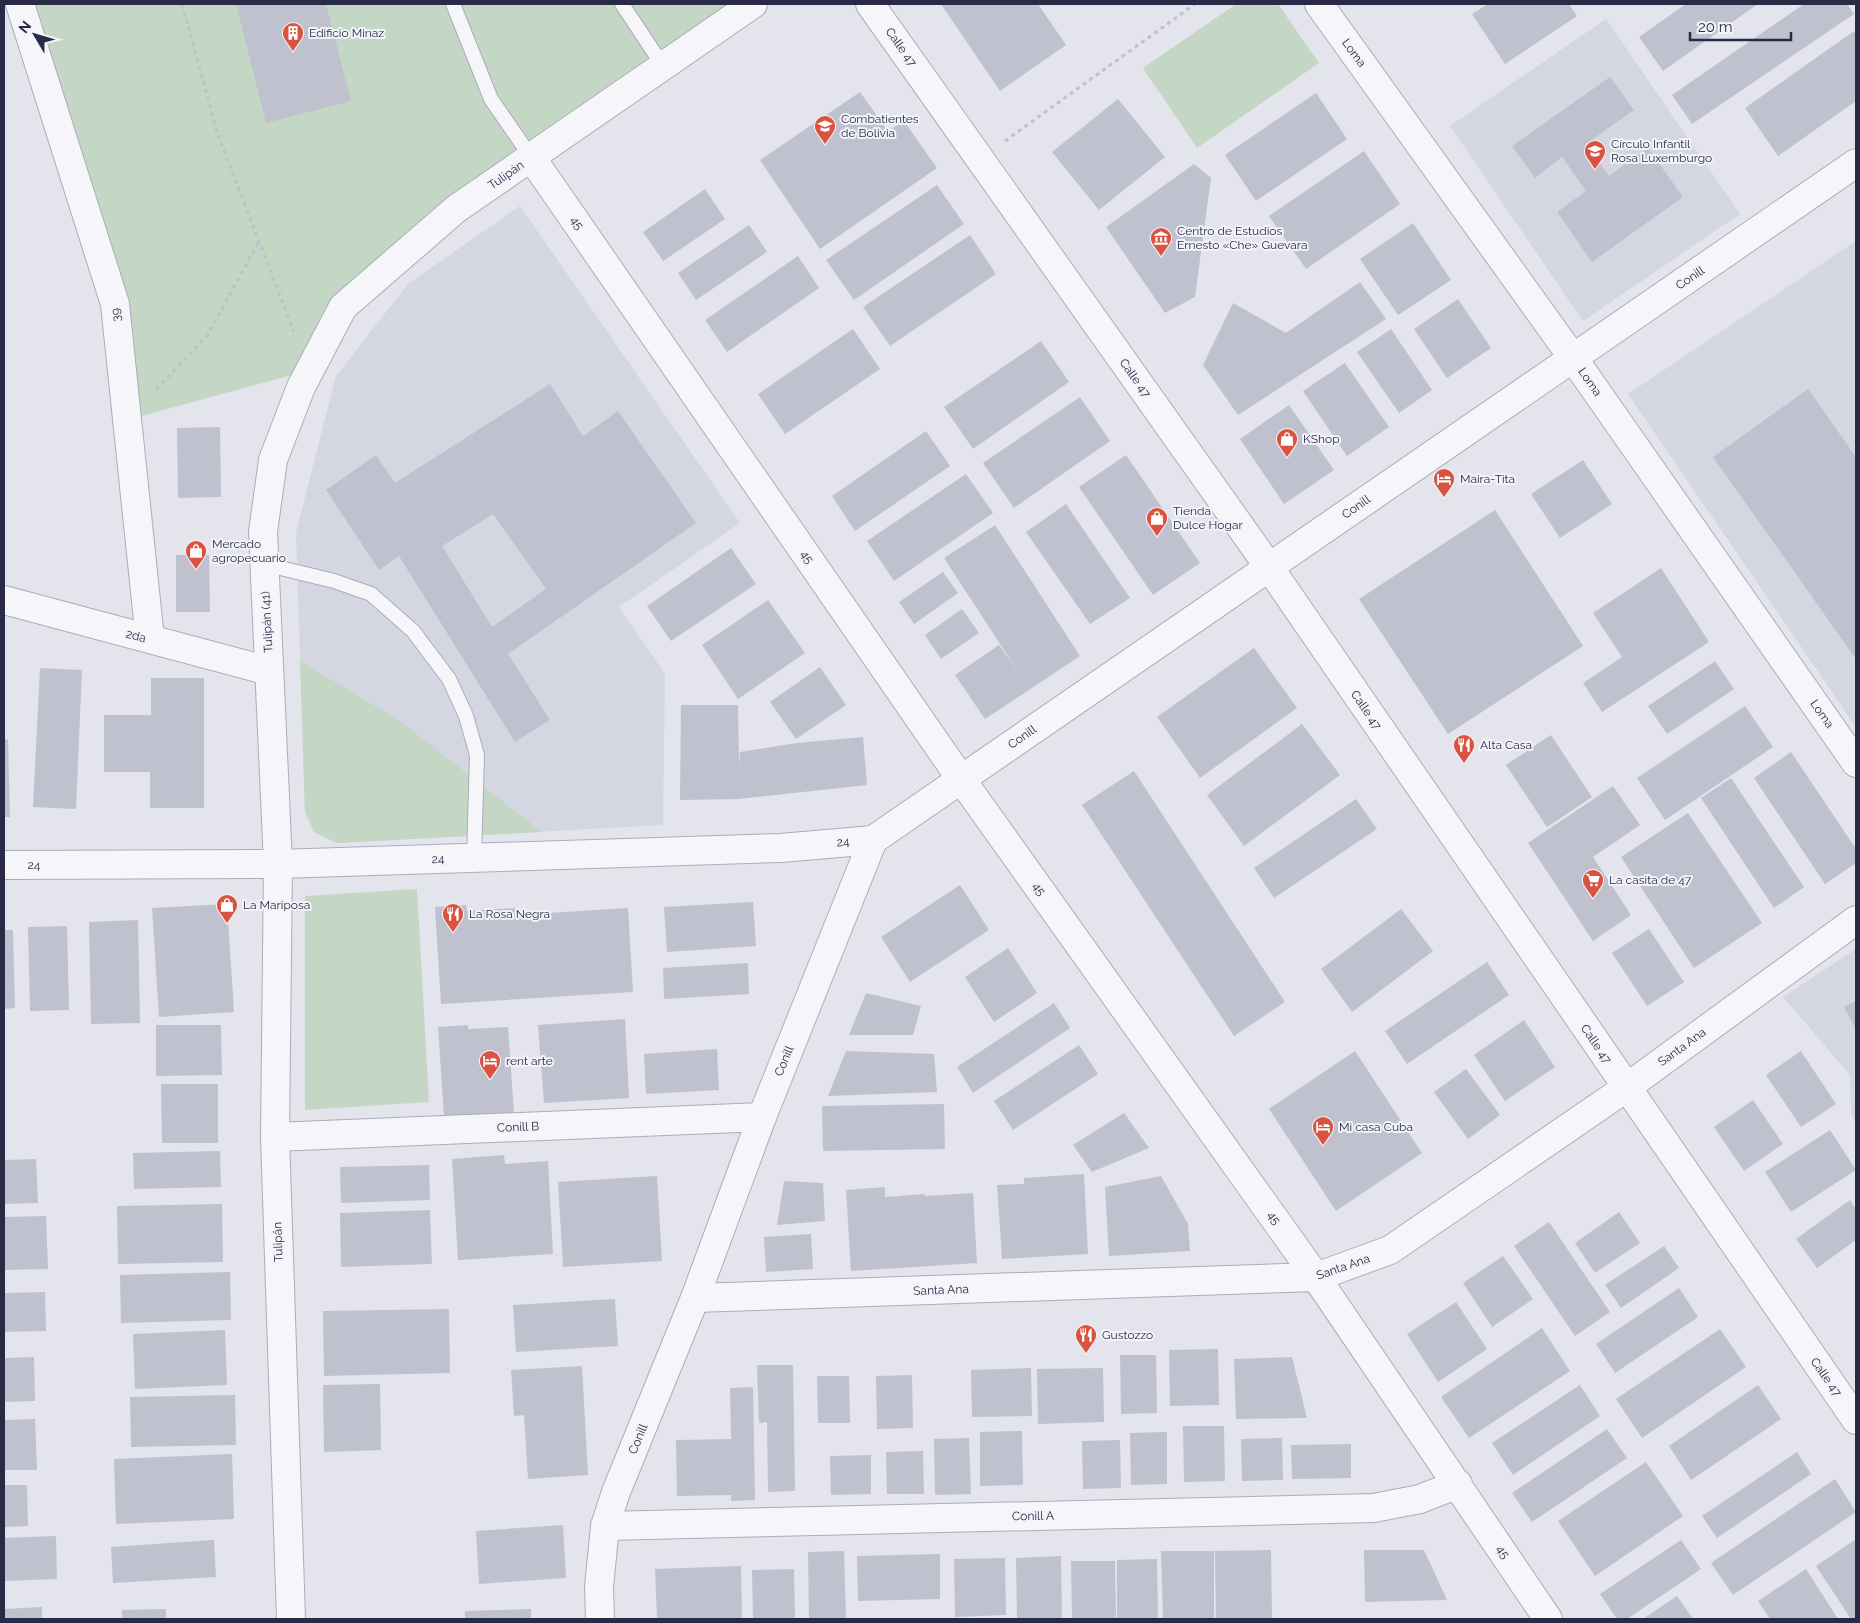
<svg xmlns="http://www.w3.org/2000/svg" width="1860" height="1623" viewBox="0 0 1860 1623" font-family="Raleway,sans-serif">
	<rect width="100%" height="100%" fill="#e3e4ec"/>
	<!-- built -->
	<path fill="#d4d6e1" d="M1606 19 1740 214 1583 321 1450 126Z
		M520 206 740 523 619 607 665 674 663 825 337 843 314 832 305 812 296 533 336 376 408 284Z
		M1856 241V727L1628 394Z
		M1856 949V1122L1851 1114 1850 1075 1783 997Z"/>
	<!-- green -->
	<path fill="#c3d7c4" d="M20 4H753L343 307 310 370 127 420 115 304Z
		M1236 4H1278L1319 63 1197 148 1143 68Z
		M300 661 400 721 542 832 337 843 314 832 305 812Z
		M417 889 429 1102 305 1110V896Z"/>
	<!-- building -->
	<path fill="#c0c1cf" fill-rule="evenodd" d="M236 4H326L351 101 266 123Z
		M941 4H1038L1066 45 1000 91Z
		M1488 4H1569L1577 16 1505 64 1472 14Z
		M1686 4H1758L1663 71 1639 37Z
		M1804 4H1847L1854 14 1692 124 1672 95Z
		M1854 31 1856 34V101L1778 156 1745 108Z
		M1610 77 1634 110 1586 144 1609 176 1648 148 1683 197 1592 262 1557 212 1586 191 1562 157 1535 178 1512 146Z
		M860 92 888 131 904 121 937 168 820 249 760 160Z
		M1316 93 1347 139 1256 201 1225 155Z
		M1118 99 1165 157 1099 210 1052 152Z
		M1364 151 1400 204 1306 269 1269 216Z
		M1194 164 1211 178 1195 297 1165 313 1106 227Z
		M937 185 964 224 854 300 826 260Z
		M705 189 725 219 663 261 643 232Z
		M1413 223 1451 280 1398 315 1360 259Z
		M749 225 767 252 696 300 678 273Z
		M970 235 996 274 890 346 863 307Z
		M798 256 819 288 727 352 705 320Z
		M1360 282 1386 319 1238 415 1203 365 1233 303 1286 333Z
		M1458 299 1491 348 1447 378 1414 329Z
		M853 329 880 369 785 434 758 394Z
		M1391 329 1432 390 1399 413 1357 352Z
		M1041 341 1069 382 973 449 944 407Z
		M1345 363 1389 427 1347 456 1303 391Z
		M550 384 583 436 618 411 696 523 508 654 550 720 515 742 399 556 379 570 326 490 376 455 395 483ZM493 514 546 589 492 627 442 546Z
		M1808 389 1856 457V659L1713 457Z
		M1080 397 1110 441 1014 508 983 463Z
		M1289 405 1334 470 1284 504 1240 439Z
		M220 427 221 497 178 498 177 428Z
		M926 431 950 466 855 531 832 496Z
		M1126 455 1200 563 1153 595 1079 487Z
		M1583 460 1612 504 1560 538 1531 494Z
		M966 474 993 513 894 581 867 541Z
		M1066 504 1130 598 1090 624 1026 532Z
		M1495 510 1583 646 1448 734 1359 599Z
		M995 525 1080 656 985 719 955 675 999 645 1019 673 944 558Z
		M731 548 756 584 671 641 647 606Z
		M176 555H209L210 612H176Z
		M1661 568 1709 642 1602 712 1583 683 1622 657 1593 613Z
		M943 572 958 593 914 624 899 602Z
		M768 600 805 653 738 699 702 645Z
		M962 609 979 633 941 659 925 635Z
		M1254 648 1297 708 1200 778 1157 717Z
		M1715 661 1734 689 1667 734 1648 706Z
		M820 667 846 705 796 739 770 702Z
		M40 668 82 670 76 809 33 807Z
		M151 678H204V808H150V772H104V715H151Z
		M681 705H738L739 766 740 752 797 743 863 737 867 785 738 799 680 800Z
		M1745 706 1773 747 1665 820 1637 778Z
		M1302 724 1340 775 1244 846 1207 795Z
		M1551 735 1592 797 1547 827 1506 765Z
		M8 739 10 817H4V740Z
		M1791 752 1856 849V863L1825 884 1754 778Z
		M1134 771 1285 1002 1234 1036 1082 805Z
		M1731 778 1804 887 1774 908 1701 798Z
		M1613 786 1640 825 1593 857 1631 915 1593 941 1528 843Z
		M1356 799 1377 829 1274 898 1254 868Z
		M1688 813 1762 923 1694 968 1621 857Z
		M960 885 989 930 910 982 881 937Z
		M753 902 756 946 667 952 664 907Z
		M227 904 234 1012 159 1017 152 908Z
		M466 905 467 911 516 908V915L628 908 633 992 441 1004 435 907Z
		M1401 909 1433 951 1352 1012 1321 969Z
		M138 920 140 1023 91 1024 89 922Z
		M67 926 69 1010 30 1011 28 927Z
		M1649 929 1684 982 1647 1006 1612 953Z
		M4 930H13L15 1008 4 1009Z
		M1008 948 1037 993 994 1022 965 977Z
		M1487 962 1509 995 1407 1064 1385 1031Z
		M748 963 749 994 664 999 663 968Z
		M866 993 921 1006 913 1035H849Z
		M1856 1001V1029L1844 1007Z
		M1054 1003 1070 1028 973 1093 957 1067Z
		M625 1019 629 1098 544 1103 538 1025Z
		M1524 1020 1555 1067 1505 1101 1474 1055Z
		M156 1025H221L222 1075 156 1076Z
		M468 1025V1029L508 1027 514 1113 444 1117 438 1027Z
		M1079 1045 1098 1074 1013 1130 994 1101Z
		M717 1049 719 1090 646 1094 644 1054Z
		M846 1051 934 1054 937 1092 828 1096Z
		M1355 1051 1422 1153 1336 1211 1269 1109Z
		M1801 1051 1836 1104 1801 1127 1766 1075Z
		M1466 1069 1500 1115 1468 1139 1434 1092Z
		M161 1084H218V1143H162Z
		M1753 1100 1783 1144 1744 1171 1714 1127Z
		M944 1104 945 1149 823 1151 822 1106Z
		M1124 1113 1149 1148 1092 1172 1073 1145Z
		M1830 1130 1856 1170 1791 1212 1765 1172Z
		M220 1151 221 1187 134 1189 133 1153Z
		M504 1155 505 1164 548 1161 553 1254 458 1260 452 1159Z
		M36 1159 38 1203 4 1204V1160Z
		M429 1165 430 1200 341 1203 340 1167Z
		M1084 1174 1088 1254 1002 1259 997 1185 1024 1184V1178Z
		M657 1176 662 1261 563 1267 558 1182Z
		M1161 1176 1188 1224 1190 1251 1109 1256 1105 1187Z
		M784 1181 823 1183 825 1221 777 1225Z
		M885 1187V1197L924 1194 925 1196 973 1193 977 1263 851 1271 846 1190Z
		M1850 1200 1856 1209V1240L1817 1268 1796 1239Z
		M222 1204 223 1262 118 1264 117 1206Z
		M430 1210 432 1264 341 1267 340 1213Z
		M1619 1212 1640 1243 1595 1273 1575 1243Z
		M46 1216 48 1269 4 1270V1217Z
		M1549 1222 1610 1312 1575 1336 1514 1246Z
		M811 1234 813 1269 766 1272 764 1237Z
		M1664 1246 1679 1268 1621 1308 1605 1285Z
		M1503 1256 1533 1299 1492 1327 1463 1283Z
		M230 1272 231 1320 121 1323 120 1275Z
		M1679 1288 1698 1317 1615 1373 1596 1344Z
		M45 1292 46 1331 4 1332V1293Z
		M615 1299 618 1346 516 1352 513 1305Z
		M1456 1302 1487 1349 1438 1382 1407 1334Z
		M449 1309 450 1373 324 1376 323 1311Z
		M1542 1328 1570 1371 1469 1438 1441 1397Z
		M1720 1329 1746 1367 1642 1438 1616 1399Z
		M225 1330 227 1385 135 1389 133 1334Z
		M1218 1349 1219 1405 1170 1406 1169 1350Z
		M1120 1355H1156L1157 1413 1121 1414Z
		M34 1357 35 1401 4 1402V1358Z
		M1292 1357 1307 1418 1236 1419 1234 1359Z
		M757 1365H793L795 1491 768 1492 767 1422 759 1423Z
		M582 1366 588 1475 528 1479 524 1415 514 1416 511 1370Z
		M1031 1368 1032 1416 972 1417 971 1370Z
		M1103 1368 1104 1422 1038 1424 1037 1369Z
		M912 1375 913 1428 877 1429 876 1376Z
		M817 1376H849L850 1423H818Z
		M380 1384 381 1450 324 1452 323 1385Z
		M1580 1385 1600 1416 1513 1475 1492 1443Z
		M1758 1385 1781 1419 1691 1480 1669 1446Z
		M753 1387 755 1500 731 1501V1495L677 1496 676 1440 731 1439 730 1388Z
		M235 1395 236 1445 131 1447 130 1397Z
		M35 1419 37 1470H4V1420Z
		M1183 1426H1224L1225 1481 1184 1482Z
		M1607 1429 1627 1458 1532 1522 1512 1493Z
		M1022 1431 1023 1485 980 1486V1432Z
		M1167 1432V1484L1131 1485 1130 1433Z
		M969 1438 971 1494 935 1495 934 1439Z
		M1282 1438 1283 1480 1242 1481 1241 1439Z
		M1120 1440 1121 1488 1083 1489 1082 1441Z
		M1351 1444V1478L1292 1479 1291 1445Z
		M923 1451 924 1494H887L886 1452Z
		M1797 1452 1811 1474 1717 1538 1702 1516Z
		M232 1454 234 1519 116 1524 114 1459Z
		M871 1455V1494L831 1495 830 1456Z
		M1646 1462 1683 1516 1595 1576 1558 1521Z
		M1835 1479 1856 1512 1733 1595 1711 1563Z
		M4 1485H27L28 1526 4 1527Z
		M563 1525 566 1578 479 1584 476 1531Z
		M56 1536 57 1579 4 1581V1538Z
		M1856 1539V1619H1851L1816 1566Z
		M214 1540 216 1577 113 1583 111 1547Z
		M1681 1540 1701 1569 1627 1619H1617L1600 1594Z
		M1271 1550 1272 1619H1216L1215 1551Z
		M1364 1550H1424L1447 1600 1365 1602Z
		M844 1551 846 1618 809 1619 808 1552Z
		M1161 1551H1214V1619H1163Z
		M940 1554V1599L858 1601 857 1556Z
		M1061 1556 1062 1619H1017L1016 1558Z
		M1005 1558 1006 1615 955 1617 954 1559Z
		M1157 1559 1158 1619H1117V1560Z
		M1071 1561H1115L1116 1619H1072Z
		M741 1566 742 1619H657L655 1569Z
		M794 1569 795 1619H753L752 1570Z
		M1806 1569 1838 1619H1770L1758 1601Z
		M1677 1596 1693 1619H1643Z
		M42 1607V1619H4V1609Z
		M166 1609V1619H122V1610Z
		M531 1609V1619H465V1611Z"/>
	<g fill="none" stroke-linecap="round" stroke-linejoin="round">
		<!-- service casing -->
		<g stroke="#abacba" stroke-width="16">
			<path id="service" d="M453 4 491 99 531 157
				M622 4 663 66
				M264 564 334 581 371 594 413 631 449 679 466 716 477 755 474 858"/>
		</g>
		<!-- minor casing -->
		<g stroke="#abacba" stroke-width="30">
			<path id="minor" d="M20 4 115 304 150 639
				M1319 4 1573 358 1856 763
				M531 157 961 779 1316 1277 1548 1619
				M1269 567 1856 1420
				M4 600 269 671
				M4 865 278 864 781 848 873 840
				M275 1137 762 1117
				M695 1298 1316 1277 1390 1250 1626 1088 1856 920
				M605 1526 1374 1508 1420 1499 1458 1484"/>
		</g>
		<!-- tertiary casing -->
		<g stroke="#abacba" stroke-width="30">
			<path id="tertiary" d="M870 4 1269 567
				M291 1619 275 1137 278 864 263 532 273 460 301 387 343 307 456 209 753 4
				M600 1619 599 1587 605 1526 616 1492 695 1298 762 1117 873 840 1856 163"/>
		</g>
		<!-- path -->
		<path stroke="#c1c1cb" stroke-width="3" stroke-dasharray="4 4" stroke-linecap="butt" d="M182 4 218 135 294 332
			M1005 141 1195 4
			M156 389 207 336 258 243"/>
		<!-- service -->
		<use href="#service" stroke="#f6f6fa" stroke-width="14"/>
		<!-- minor -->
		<use href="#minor" stroke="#f6f6fa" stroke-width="28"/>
		<!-- tertiary -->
		<use href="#tertiary" stroke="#f6f6fa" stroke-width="28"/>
	</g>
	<!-- icons -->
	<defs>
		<g id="building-pin" transform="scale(1.125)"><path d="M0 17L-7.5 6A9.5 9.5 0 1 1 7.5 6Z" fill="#d95440" stroke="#f3f4f9"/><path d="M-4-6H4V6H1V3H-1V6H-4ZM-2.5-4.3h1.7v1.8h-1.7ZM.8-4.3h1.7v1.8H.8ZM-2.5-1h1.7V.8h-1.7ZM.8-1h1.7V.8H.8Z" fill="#fff"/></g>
		<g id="school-pin" transform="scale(1.125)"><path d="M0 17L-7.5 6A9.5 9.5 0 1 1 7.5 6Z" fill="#d95440" stroke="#f3f4f9"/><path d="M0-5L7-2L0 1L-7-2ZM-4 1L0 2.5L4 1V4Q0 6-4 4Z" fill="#fff"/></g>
		<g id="museum-pin" transform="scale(1.125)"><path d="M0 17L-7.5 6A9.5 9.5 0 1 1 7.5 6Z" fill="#d95440" stroke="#f3f4f9"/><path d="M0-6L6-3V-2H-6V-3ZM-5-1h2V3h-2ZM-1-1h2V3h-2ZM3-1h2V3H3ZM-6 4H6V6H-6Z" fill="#fff"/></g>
		<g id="shop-pin" transform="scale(1.125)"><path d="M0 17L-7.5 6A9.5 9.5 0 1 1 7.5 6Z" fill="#d95440" stroke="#f3f4f9"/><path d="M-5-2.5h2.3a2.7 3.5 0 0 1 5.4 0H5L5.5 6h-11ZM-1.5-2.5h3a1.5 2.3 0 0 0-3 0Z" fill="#fff"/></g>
		<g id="hotel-pin" transform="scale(1.125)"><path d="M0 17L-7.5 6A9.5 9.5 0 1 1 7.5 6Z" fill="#d95440" stroke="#f3f4f9"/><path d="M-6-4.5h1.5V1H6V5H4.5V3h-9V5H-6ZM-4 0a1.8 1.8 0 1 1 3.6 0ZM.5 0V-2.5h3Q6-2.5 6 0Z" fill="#fff"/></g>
		<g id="restaurant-pin" transform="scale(1.125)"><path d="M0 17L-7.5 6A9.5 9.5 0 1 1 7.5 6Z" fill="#d95440" stroke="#f3f4f9"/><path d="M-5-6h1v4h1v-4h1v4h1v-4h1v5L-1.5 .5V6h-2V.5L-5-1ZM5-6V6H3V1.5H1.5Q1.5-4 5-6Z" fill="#fff"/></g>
		<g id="supermarket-pin" transform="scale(1.125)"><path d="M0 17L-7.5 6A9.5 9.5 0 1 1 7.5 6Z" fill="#d95440" stroke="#f3f4f9"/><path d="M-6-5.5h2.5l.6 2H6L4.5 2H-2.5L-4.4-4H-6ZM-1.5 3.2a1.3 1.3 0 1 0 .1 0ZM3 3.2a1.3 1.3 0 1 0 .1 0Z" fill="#fff"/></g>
	</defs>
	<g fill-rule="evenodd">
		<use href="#building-pin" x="293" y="33"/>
		<use href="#school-pin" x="825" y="126"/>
		<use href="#school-pin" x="1595" y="151"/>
		<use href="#museum-pin" x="1161" y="238"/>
		<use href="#shop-pin" x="1287" y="439"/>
		<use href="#hotel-pin" x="1444" y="479"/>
		<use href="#shop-pin" x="1157" y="518"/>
		<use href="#shop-pin" x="196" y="551"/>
		<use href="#restaurant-pin" x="1464" y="745"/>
		<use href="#supermarket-pin" x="1593" y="880"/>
		<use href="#shop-pin" x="227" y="905"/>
		<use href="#restaurant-pin" x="453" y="914"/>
		<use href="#hotel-pin" x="490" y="1061"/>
		<use href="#hotel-pin" x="1323" y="1127"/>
		<use href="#restaurant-pin" x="1086" y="1335"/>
	</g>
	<g text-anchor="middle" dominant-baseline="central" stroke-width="4" stroke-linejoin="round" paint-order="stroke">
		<!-- poi labels -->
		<g font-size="12" fill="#292b46" stroke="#f3f4f9" text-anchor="start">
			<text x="309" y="33">Edificio Minaz</text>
			<text x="841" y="119">Combatientes<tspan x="841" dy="14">de Bolivia</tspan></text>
			<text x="1611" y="144">Círculo Infantil<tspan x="1611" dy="14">Rosa Luxemburgo</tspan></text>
			<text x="1177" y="231">Centro de Estudios<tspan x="1177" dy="14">Ernesto «Che» Guevara</tspan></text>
			<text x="1303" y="439">KShop</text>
			<text x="1460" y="479">Maira-Tita</text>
			<text x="1173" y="511">Tienda<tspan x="1173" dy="14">Dulce Hogar</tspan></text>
			<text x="212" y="544">Mercado<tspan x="212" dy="14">agropecuario</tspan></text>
			<text x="1480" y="745">Alta Casa</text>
			<text x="1609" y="880">La casita de 47</text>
			<text x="243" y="905">La Mariposa</text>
			<text x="469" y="914">La Rosa Negra</text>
			<text x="506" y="1061">rent arte</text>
			<text x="1339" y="1127">Mi casa Cuba</text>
			<text x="1102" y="1335">Gustozzo</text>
		</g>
		<!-- street labels -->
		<g font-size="12" fill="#292b46" stroke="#f3f4f9">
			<text transform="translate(901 47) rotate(55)">Calle 47</text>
			<text transform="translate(1354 53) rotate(54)">Loma</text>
			<text transform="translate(506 175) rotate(-35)">Tulipán</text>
			<text transform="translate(577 223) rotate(55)">45</text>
			<text transform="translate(1690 278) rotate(-34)">Conill</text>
			<text transform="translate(116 315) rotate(-97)">39</text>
			<text transform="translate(1135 378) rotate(55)">Calle 47</text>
			<text transform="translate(1590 382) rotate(55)">Loma</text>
			<text transform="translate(1356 507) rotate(-35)">Conill</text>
			<text transform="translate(807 557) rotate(55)">45</text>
			<text transform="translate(267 622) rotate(-93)">Tulipán (41)</text>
			<text transform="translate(136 636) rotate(15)">2da</text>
			<text transform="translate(1366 710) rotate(56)">Calle 47</text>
			<text transform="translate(1822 714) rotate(55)">Loma</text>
			<text transform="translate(1022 737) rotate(-35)">Conill</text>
			<text transform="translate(843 842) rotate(-5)">24</text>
			<text transform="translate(438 859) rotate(-2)">24</text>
			<text x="34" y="865">24</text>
			<text transform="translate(1039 889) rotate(55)">45</text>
			<text transform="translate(1596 1044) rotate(56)">Calle 47</text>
			<text transform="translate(1682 1047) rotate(-36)">Santa Ana</text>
			<text transform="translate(784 1061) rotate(-68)">Conill</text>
			<text transform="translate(518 1127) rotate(-2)">Conill B</text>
			<text transform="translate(1274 1218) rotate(55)">45</text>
			<text transform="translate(278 1242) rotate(-92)">Tulipán</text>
			<text transform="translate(1343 1267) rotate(-19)">Santa Ana</text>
			<text transform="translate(941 1290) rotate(-2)">Santa Ana</text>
			<text transform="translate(1826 1377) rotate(55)">Calle 47</text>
			<text transform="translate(638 1439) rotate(-68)">Conill</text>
			<text transform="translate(1033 1516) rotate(-1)">Conill A</text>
			<text transform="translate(1503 1552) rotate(56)">45</text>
		</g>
	</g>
	<!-- border -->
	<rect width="1860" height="1623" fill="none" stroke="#292b46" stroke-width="10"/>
	<!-- north arrow -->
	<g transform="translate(35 35) rotate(308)" stroke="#f3f4f9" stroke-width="4" paint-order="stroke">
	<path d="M0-4L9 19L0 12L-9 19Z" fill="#292b46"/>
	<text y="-8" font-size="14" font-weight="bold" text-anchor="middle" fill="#292b46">N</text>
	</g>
	<!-- scale -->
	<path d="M1690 32v8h101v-8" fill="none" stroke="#292b46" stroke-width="2.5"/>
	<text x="1698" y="32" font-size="15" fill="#292b46" stroke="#f3f4f9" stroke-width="4" paint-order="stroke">20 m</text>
</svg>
